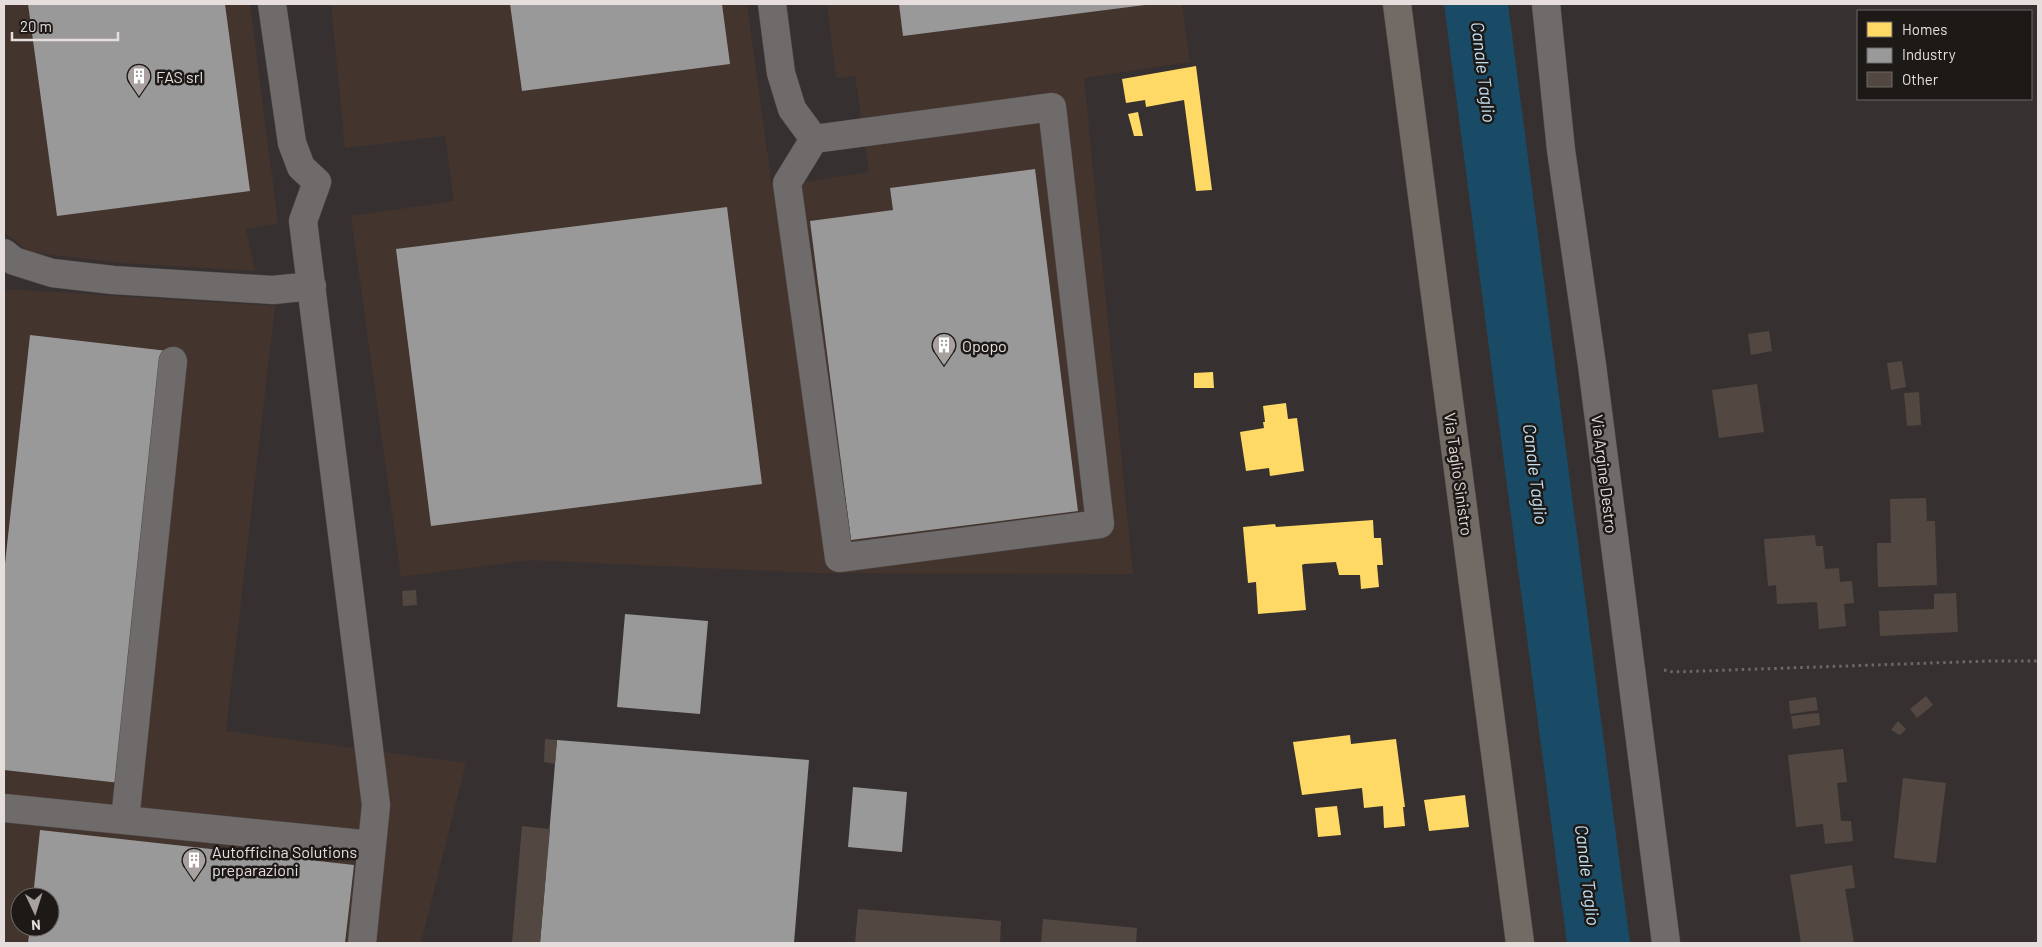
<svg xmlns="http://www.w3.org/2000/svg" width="2042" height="947" viewBox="0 0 2042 947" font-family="Barlow,sans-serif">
	<rect width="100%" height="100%" fill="#363130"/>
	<!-- built -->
	<path fill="#43342e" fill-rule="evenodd" d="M4 4H250L278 223 246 229 255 271 120 263 29 252 4 232Z
		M331 4H747L772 187 869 172 855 76 836 78 827 4H1182L1190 62 1084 78 1133 574 816 573 529 560 401 577 351 216 454 201 445 136 345 148Z
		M4 289 275 306 226 731 466 763 421 943H4ZM20 897H50V927H20Z"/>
	<!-- water -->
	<path fill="#194b66" d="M1444 4H1508L1630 943H1567Z"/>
	<!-- homes -->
	<path fill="#ffd966" d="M1196 66 1212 190 1196 191 1184 100 1146 107 1145 100 1126 103 1122 79Z
		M1138 112 1143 136H1134L1128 114Z
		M1213 372 1214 388H1194V373Z
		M1286 403 1288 419 1297 418 1304 471 1270 476 1269 468 1246 471 1240 432 1264 428 1263 422H1265L1263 406Z
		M1373 520 1374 538H1381L1383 565H1377L1379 587 1361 589 1360 575H1339L1336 562 1304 564 1302 565 1306 610 1258 614 1256 582 1248 583 1243 527 1275 524 1276 527Z
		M1350 735 1351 744 1396 739 1405 807H1403L1405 826 1384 828 1383 806 1364 808 1362 788 1302 795 1293 742Z
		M1465 795 1469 827 1429 831 1424 800Z
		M1337 806 1341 835 1318 837 1315 808Z"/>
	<!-- industry -->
	<path fill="#999" d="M28 4H225L250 191 57 216Z
		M510 4H722L730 64 522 91Z
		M899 4H1145V5L903 36Z
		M1035 169 1078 511 851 540 810 221 893 210 890 188Z
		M727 207 762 484 431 526 396 249Z
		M30 335 168 351 120 783 4 770V573Z
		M625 614 708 621 700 714 617 707Z
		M557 740 809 760 794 943H540Z
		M853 787 907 792 902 852 848 847Z
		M40 830 354 865 345 943H28L30 927H50V897H33Z"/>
	<!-- building -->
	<path fill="#534841" d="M1769 331 1772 351 1751 355 1748 334Z
		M1902 361 1906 387 1891 390 1887 363Z
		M1757 384 1764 432 1719 438 1712 390Z
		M1919 392 1921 425 1907 426 1904 393Z
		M1926 498 1927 521H1935L1937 585 1878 587 1877 543H1891L1890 499Z
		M1815 535 1816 546H1823L1825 569 1839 568 1840 582 1852 581 1854 603 1844 604 1846 626 1819 629 1817 602 1777 604 1776 585 1768 586 1764 539Z
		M416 590 417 605 403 606 402 591Z
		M1956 593 1958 632 1880 636 1879 611 1934 609V594Z
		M1926 696 1933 705 1917 718 1910 709Z
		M1816 697 1818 710 1790 714 1789 701Z
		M1819 713 1820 725 1793 729 1791 716Z
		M1898 721 1906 729 1900 735 1891 730Z
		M545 739 557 740 555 764 544 762Z
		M1843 749 1847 782 1837 783 1841 821H1851L1853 841 1825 844 1823 824 1796 827 1788 755Z
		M1903 778 1946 783 1936 863 1894 858Z
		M522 826 550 829 540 943H512Z
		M1852 865 1855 888 1845 889 1854 943H1801L1790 875Z
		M858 909 1001 921 1000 943H855Z
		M1043 919 1137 928 1136 943H1041Z"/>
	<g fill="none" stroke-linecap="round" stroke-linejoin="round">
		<!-- minor casing -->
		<g stroke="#524d4c" stroke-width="29">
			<path id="minor" d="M272 4 292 143 301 167 317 182 303 221 376 805 362 943
				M772 4 781 73 792 109 814 139
				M1546 4 1561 150 1592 365 1666 943
				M1052 107 1100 524 839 558 787 183 814 139Z
				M4 253 14 261 52 273 113 280 273 290 312 286
				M4 808 372 845
				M125 820 173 361"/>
		</g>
		<!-- major casing -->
		<g stroke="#524d4c" stroke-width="29">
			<path id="major" d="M1397 4 1520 943"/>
		</g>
		<!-- path -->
		<path stroke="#6c6867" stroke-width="3" stroke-dasharray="2.5 4" stroke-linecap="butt" d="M1664 670 1673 672 1990 661H2038"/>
		<!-- minor -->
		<use href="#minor" stroke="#6f6b6a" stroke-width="28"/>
		<!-- major -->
		<use href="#major" stroke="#726a64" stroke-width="28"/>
	</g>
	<!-- icons -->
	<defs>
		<g id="building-pin" transform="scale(1.25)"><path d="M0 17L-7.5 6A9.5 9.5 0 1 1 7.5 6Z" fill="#a8a1a0" stroke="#1d1917"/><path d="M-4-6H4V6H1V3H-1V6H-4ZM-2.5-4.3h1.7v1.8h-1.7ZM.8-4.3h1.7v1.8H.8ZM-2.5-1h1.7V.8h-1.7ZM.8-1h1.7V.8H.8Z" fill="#fff"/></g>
	</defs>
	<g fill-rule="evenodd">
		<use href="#building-pin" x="139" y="76"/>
		<use href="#building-pin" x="944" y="345"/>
		<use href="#building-pin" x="194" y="860"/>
	</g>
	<g text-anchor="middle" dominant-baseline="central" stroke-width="5" stroke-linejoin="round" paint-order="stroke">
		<!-- poi labels -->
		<g font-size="16" fill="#e5dedc" stroke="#1d1917" text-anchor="start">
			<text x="156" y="76">FAS srl</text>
			<text x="962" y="345">Opopo</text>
			<text x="212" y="851">Autofficina Solutions<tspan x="212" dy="18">preparazioni</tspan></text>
		</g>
		<!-- street labels -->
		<g font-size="16" fill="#e5dedc" stroke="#1d1917">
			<text transform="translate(1459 474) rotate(82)">Via Taglio Sinistro</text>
			<text transform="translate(1605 474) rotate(83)">Via Argine Destro</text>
		</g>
		<!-- water labels -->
		<g font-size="18" font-style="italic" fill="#c2e1f4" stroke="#1d1917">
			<text transform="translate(1484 72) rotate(83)">Canale Taglio</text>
			<text transform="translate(1536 474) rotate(83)">Canale Taglio</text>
			<text transform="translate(1588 875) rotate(83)">Canale Taglio</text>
		</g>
	</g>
	<!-- border -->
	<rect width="2042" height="947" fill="none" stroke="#e5dedc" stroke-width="10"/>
	<!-- legend -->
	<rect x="1857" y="10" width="175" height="90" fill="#1d1917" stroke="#6d6866"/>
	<rect x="1867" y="22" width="25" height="15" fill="#ffd966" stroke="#6d6866"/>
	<text x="1902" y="35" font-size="15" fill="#e5dedc">Homes</text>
	<rect x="1867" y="48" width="25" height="15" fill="#999999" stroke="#6d6866"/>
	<text x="1902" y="60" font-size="15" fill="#e5dedc">Industry</text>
	<rect x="1867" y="72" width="25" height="15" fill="#534841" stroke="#6d6866"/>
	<text x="1902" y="85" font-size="15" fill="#e5dedc">Other</text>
	<!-- north arrow -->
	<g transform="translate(35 912) rotate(176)"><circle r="24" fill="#1d1917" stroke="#6d6866"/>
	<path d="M0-4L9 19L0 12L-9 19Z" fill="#a8a1a0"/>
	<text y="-8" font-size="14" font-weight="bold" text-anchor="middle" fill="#e5dedc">N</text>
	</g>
	<!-- scale -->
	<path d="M12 32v8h106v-8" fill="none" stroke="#e5dedc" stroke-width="2.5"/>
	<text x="20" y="32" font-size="15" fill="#e5dedc" stroke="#1d1917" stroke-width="4" paint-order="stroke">20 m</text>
</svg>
